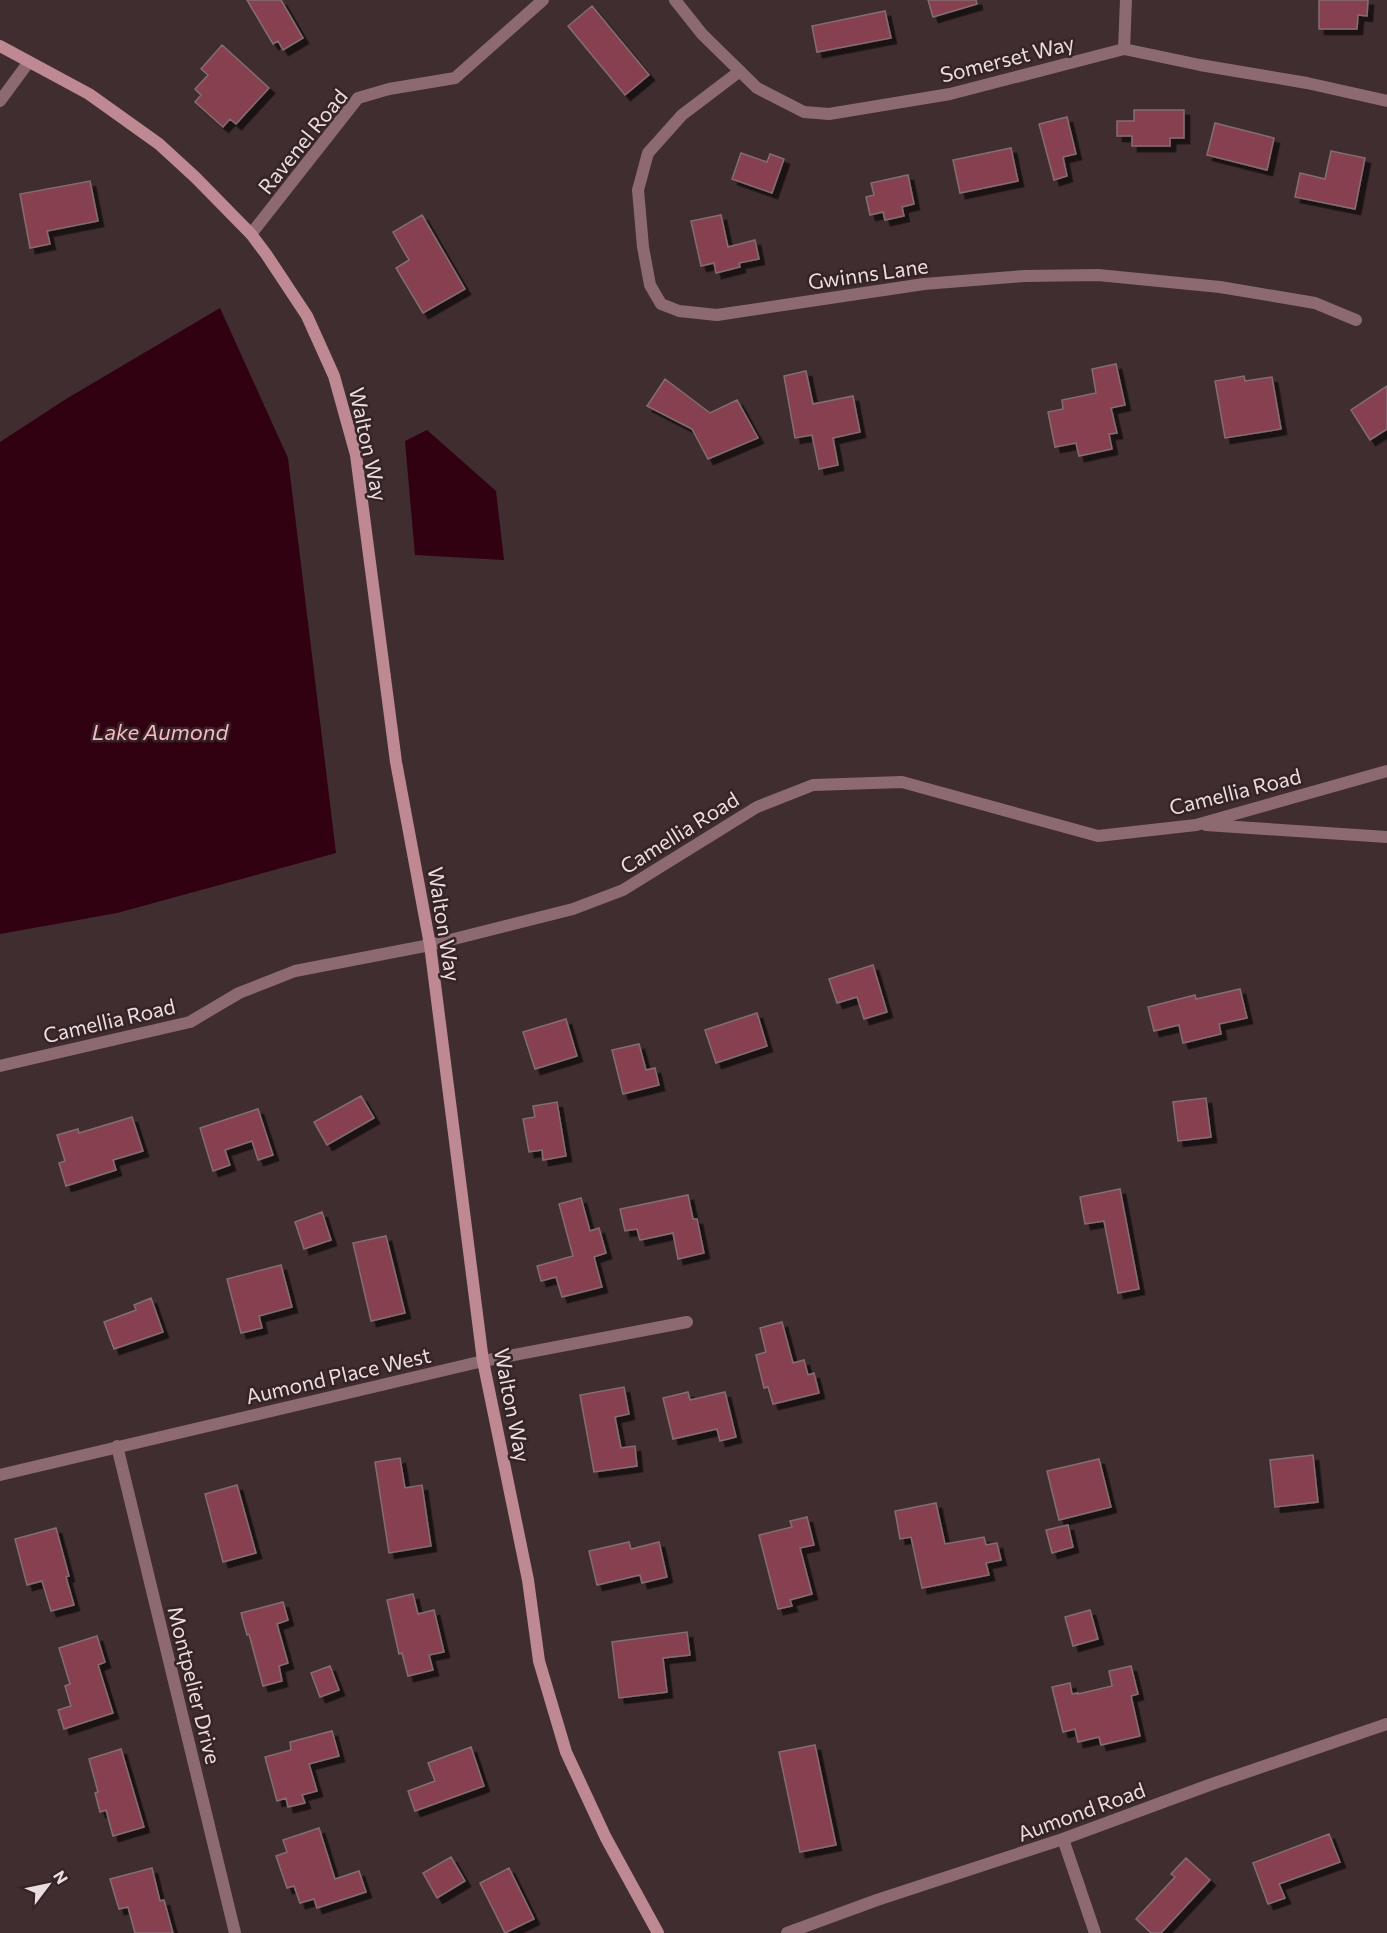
<svg xmlns="http://www.w3.org/2000/svg" width="1387" height="1933" viewBox="0 0 1387 1933" font-family="Commissioner,sans-serif">
	<defs>
		<filter id="shadow"><feDropShadow dx="5.5" dy="5.5" stdDeviation="0" flood-color="#0009"/></filter>
	</defs>
	<rect width="100%" height="100%" fill="#402d30"/>
	<!-- water -->
	<path fill="#310111" d="M220 308 288 458 336 853 117 913 0 934V442L66 399Z
		M427 430 496 491 504 560 415 555 405 441Z"/>
	<!-- building -->
	<path fill="#864050" stroke="#846d71" stroke-width="1.5" filter="url(#shadow)" d="M247 0H281L303 38 283 50 278 41 273 44Z
		M928 0H976L977 4 933 17Z
		M1319 0H1368L1367 16 1358 15 1357 29H1319Z
		M592 6 649 75 625 95 568 26Z
		M885 11 891 38 817 52 812 26Z
		M222 45 269 88 236 124 230 119 223 127 195 102 201 95 195 89 208 75 201 69Z
		M1134 110H1184V138H1170V146H1132V136H1117V121H1134Z
		M1067 117 1076 154 1063 157 1067 176 1054 180 1039 124Z
		M1215 123 1274 138 1267 170 1207 155Z
		M1011 148 1018 181 960 193 953 160Z
		M1331 151 1365 158 1355 209 1295 197 1300 173 1325 179Z
		M741 153 767 162 770 154 784 159 772 193 732 179Z
		M908 175 914 204 902 207 904 216 885 220 883 212 870 215 866 197 874 195 871 183Z
		M90 181 98 221 47 231 50 244 30 248 20 194Z
		M422 215 465 289 423 313 396 268 409 260 393 232Z
		M721 215 728 247 755 240 759 259 739 263 740 267 716 273 714 263 701 266 691 221Z
		M1116 364 1125 405 1111 408 1117 433 1109 434 1112 449 1079 456 1076 443 1055 447 1048 412 1063 409 1062 400 1096 393 1092 369Z
		M806 371 813 404 853 396 860 432 833 438 838 465 819 469 812 435 795 438 784 376Z
		M1244 376 1245 381 1272 377 1281 429 1225 438 1215 381Z
		M665 379 710 413 737 400 758 438 708 459 692 429 647 406Z
		M1387 386V429L1370 440 1351 410Z
		M873 965 887 1012 864 1019 857 997 837 1003 829 979Z
		M1240 989 1247 1018 1219 1024 1221 1034 1183 1043 1179 1025 1154 1031 1148 1007 1195 995 1196 999Z
		M757 1013 767 1046 716 1063 705 1030Z
		M566 1019 577 1056 535 1069 523 1032Z
		M639 1044 646 1070 655 1068 659 1085 623 1094 612 1050Z
		M361 1096 374 1118 327 1145 314 1122Z
		M1206 1098 1211 1137 1178 1141 1173 1102Z
		M557 1102 566 1156 543 1160 542 1150 529 1152 523 1119 535 1117 533 1106Z
		M258 1109 273 1155 258 1160 252 1141 225 1150 230 1165 213 1171 200 1128Z
		M132 1117 143 1151 113 1160 116 1170 66 1186 59 1163 65 1161 57 1135 78 1129 79 1133Z
		M1120 1189 1139 1289 1118 1293 1104 1221 1085 1224 1080 1197Z
		M688 1195 693 1219H697L704 1253 678 1259 673 1233 640 1240 637 1229 625 1231 620 1209Z
		M581 1198 590 1231 599 1228 606 1253 594 1257 602 1287 562 1297 556 1277 541 1281 537 1266 573 1256 559 1204Z
		M322 1212 331 1240 304 1249 295 1222Z
		M386 1236 405 1313 371 1321 353 1243Z
		M281 1265 292 1307 259 1316 262 1328 241 1333 227 1279Z
		M151 1298 163 1332 114 1349 104 1322 136 1310 134 1305Z
		M782 1322 793 1363 804 1360 808 1375 814 1373 819 1393 773 1404 768 1387 764 1388 756 1355 766 1352 760 1328Z
		M624 1387 629 1414 615 1417 621 1448 635 1446 637 1466 594 1472 580 1395Z
		M688 1392 690 1400 725 1392 736 1437 720 1441 717 1429 673 1439 663 1398Z
		M1313 1455 1318 1502 1275 1507 1270 1460Z
		M400 1458 405 1488 422 1485 431 1546 389 1553 375 1462Z
		M1099 1459 1111 1507 1059 1520 1047 1471Z
		M237 1485 256 1553 223 1562 205 1494Z
		M936 1503 945 1544 984 1537 986 1545 997 1543 1001 1560 986 1563 989 1575 922 1588 911 1537 900 1539 895 1511Z
		M807 1517 814 1545 800 1548 812 1594 790 1600 792 1606 778 1609 759 1535 792 1527 790 1521Z
		M1068 1525 1073 1547 1052 1553 1046 1530Z
		M56 1528 69 1576 66 1577 74 1605 51 1611 42 1581 27 1585 15 1539Z
		M629 1542 631 1549 659 1542 667 1577 642 1583 640 1575 597 1585 589 1551Z
		M413 1594 418 1614 434 1610 444 1652 429 1655 433 1670 408 1676 402 1653 399 1654 387 1600Z
		M283 1602 288 1620 277 1624 288 1663 279 1666 282 1681 263 1686 249 1634 247 1635 241 1613Z
		M1090 1610 1098 1639 1073 1646 1065 1617Z
		M687 1632 690 1655 663 1658 667 1692 619 1698 612 1642Z
		M97 1636 105 1662 98 1665 113 1713 64 1729 58 1710 71 1706 65 1686 70 1684 59 1648Z
		M330 1666 339 1690 320 1697 311 1673Z
		M1131 1666 1138 1694 1131 1696 1140 1736 1101 1745 1099 1737 1078 1742 1075 1729 1063 1732 1052 1687 1070 1683 1072 1694 1078 1693V1694L1112 1686 1109 1671Z
		M332 1731 339 1756 309 1764 317 1791 302 1795 305 1803 288 1807 286 1798 277 1801 265 1757 291 1750 290 1742Z
		M815 1745 836 1845 800 1852 779 1752Z
		M471 1747 484 1786 415 1811 408 1791 435 1781 428 1763Z
		M121 1749 144 1827 113 1836 106 1810 100 1812 95 1793 98 1792 89 1759Z
		M319 1828 335 1879 359 1871 366 1892 317 1908 314 1899 300 1903 294 1886 287 1888 276 1856 287 1852 283 1840Z
		M1329 1834 1340 1862 1279 1884 1285 1898 1268 1904 1253 1863Z
		M451 1857 465 1881 437 1898 423 1873Z
		M1186 1858 1210 1880 1161 1933H1151L1136 1919 1175 1877 1171 1874Z
		M152 1868 160 1901 164 1900 173 1933H135L128 1907 119 1909 110 1879Z
		M509 1868 534 1919 505 1933 480 1883Z"/>
	<g fill="none" stroke-linecap="round" stroke-linejoin="round">
		<!-- minor -->
		<path stroke="#8c6a70" stroke-width="12" d="M675 0 702 34 757 88 804 112 829 114 950 94 1124 49 1200 65 1307 83 1387 101
			M1124 49 1126 0
			M740 71 682 115 648 153 638 190 643 247 650 285 661 304 679 311 717 315 924 284 1024 276 1098 275 1220 287 1315 303 1356 320
			M0 101 28 63
			M251 234 358 98 389 89 455 78 543 0
			M1206 825 1387 837
			M0 1066 190 1022 239 993 295 971 430 945 573 909 623 890 757 807 813 785 902 782 1098 836 1196 825 1387 771
			M117 1446 235 1933
			M0 1475 483 1361 687 1322
			M1063 1839 1095 1933"/>
		<!-- tertiary -->
		<path stroke="#8c6a70" stroke-width="12" d="M787 1933 877 1900 1063 1839 1212 1784 1387 1724"/>
		<!-- secondary -->
		<path stroke="#be8992" stroke-width="12" d="M0 46 89 94 159 144 195 177 251 234 266 254 307 316 334 376 356 455 396 762 430 945 483 1361 528 1580 539 1661 566 1752 606 1838 658 1933"/>
	</g>
	<g text-anchor="middle" dominant-baseline="central" stroke-width="5" stroke-linejoin="round" paint-order="stroke">
		<!-- street labels -->
		<g font-size="21" fill="#eadddf" stroke="#362326">
			<text transform="translate(1007 58) rotate(-14)">Somerset Way</text>
			<text transform="translate(302 141) rotate(-51)">Ravenel Road</text>
			<text transform="translate(868 273) rotate(-8)">Gwinns Lane</text>
			<text transform="translate(369 444) rotate(78)">Walton Way</text>
			<text transform="translate(1235 791) rotate(-14)">Camellia Road</text>
			<text transform="translate(679 832) rotate(-32)">Camellia Road</text>
			<text transform="translate(445 924) rotate(81)">Walton Way</text>
			<text transform="translate(109 1020) rotate(-13)">Camellia Road</text>
			<text transform="translate(338 1375) rotate(-13)">Aumond Place West</text>
			<text transform="translate(513 1405) rotate(79)">Walton Way</text>
			<text transform="translate(195 1685) rotate(76)">Montpelier Drive</text>
			<text transform="translate(1081 1811) rotate(-20)">Aumond Road</text>
		</g>
		<!-- water labels -->
		<g font-size="22" font-style="italic" fill="#f9b8c3" stroke="#362326">
			<text x="160" y="731">Lake Aumond</text>
		</g>
	</g>
	<!-- north arrow -->
	<g transform="translate(48 1885) rotate(58)" stroke="#362326" stroke-width="4.5" paint-order="stroke">
	<path d="M0-4.5L10 22L0 15L-10 22Z" fill="#eadddf"/>
	<text y="-9" font-size="16" font-weight="bold" text-anchor="middle" fill="#eadddf">N</text>
	</g>
</svg>
